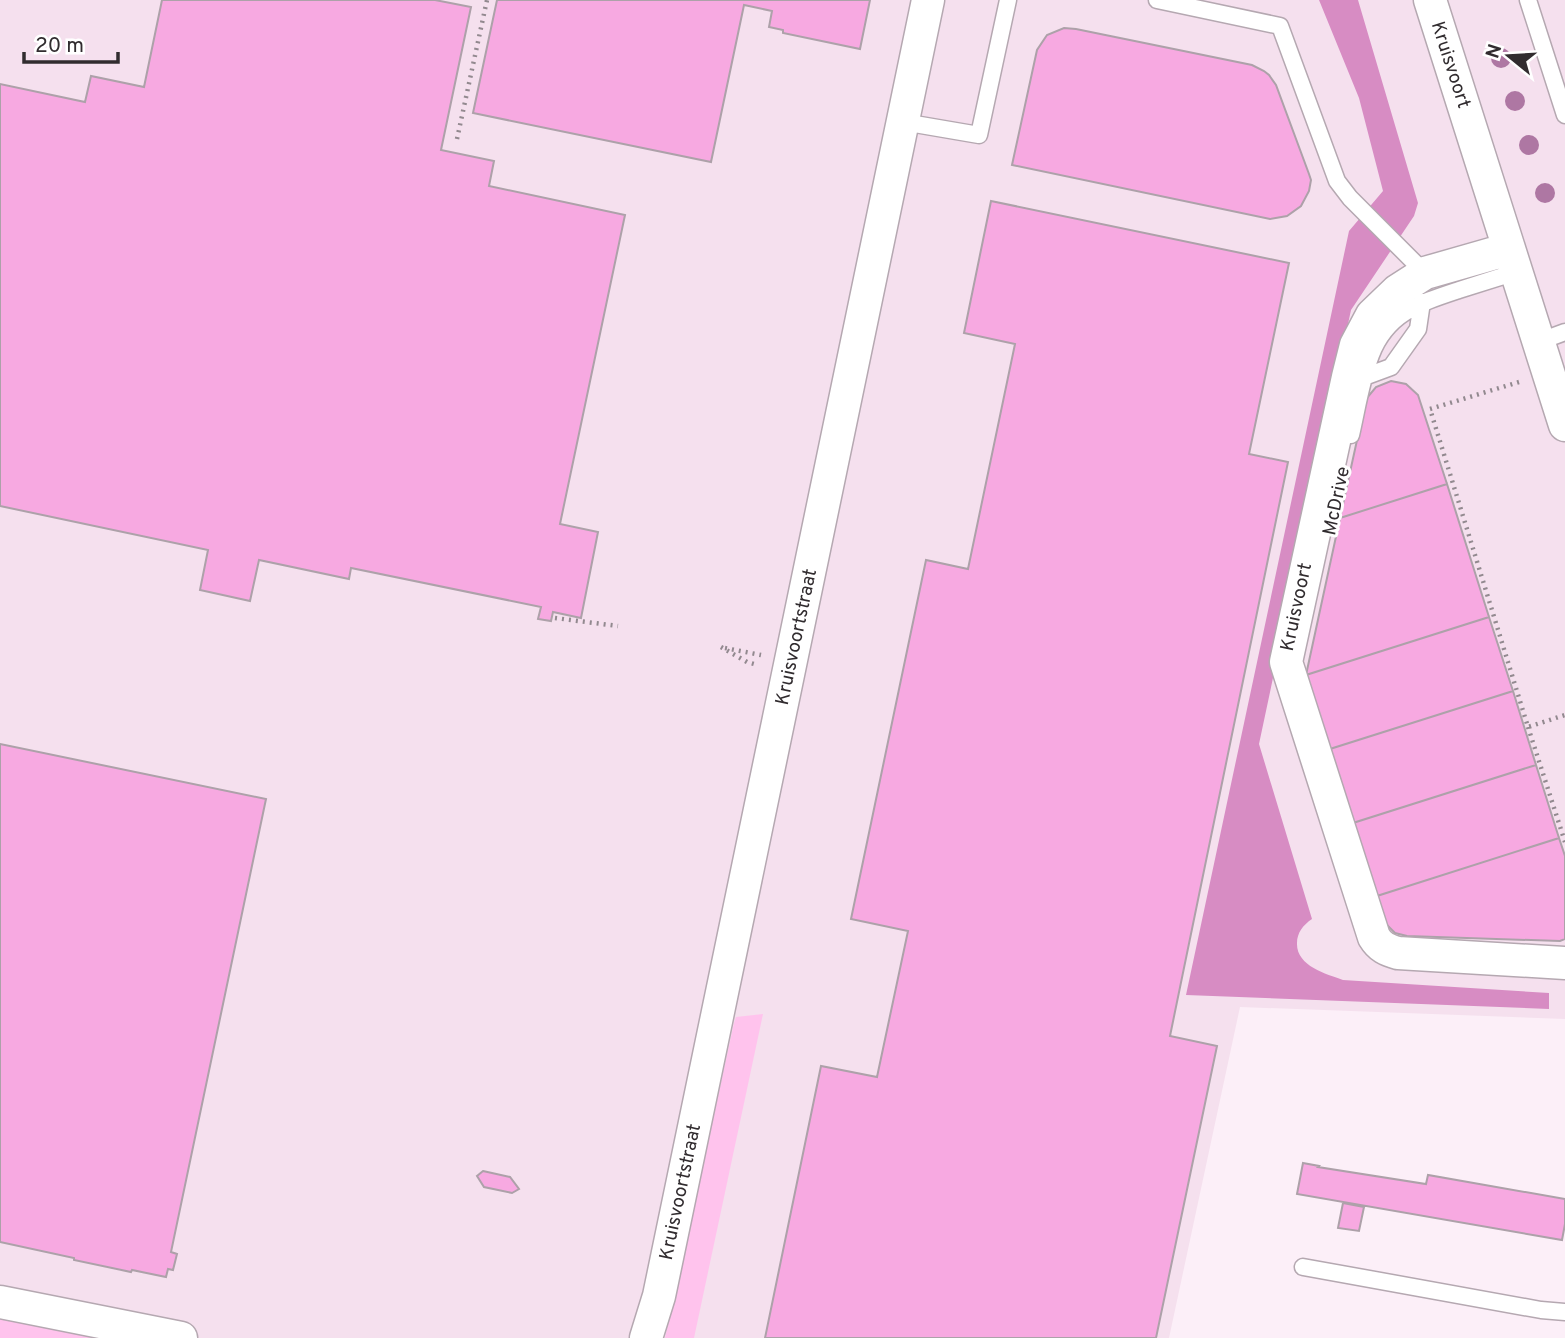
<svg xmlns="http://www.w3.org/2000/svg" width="1565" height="1338" viewBox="0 0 1565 1338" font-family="Overpass,sans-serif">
	<rect width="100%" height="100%" fill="#fceff8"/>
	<!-- built -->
	<path fill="#f5e0ee" d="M0 0H1565V1019L1240 1007 1169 1338H31L0 1332Z"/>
	<!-- green -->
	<path fill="#ffc3ed" d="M763 1014 694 1338H665L734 1023 736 1017Z
		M0 1318 102 1338H0Z"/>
	<!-- water -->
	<path fill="#d78cc3" d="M1319 0H1358L1418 203 1414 216 1351 310 1259 744 1312 919C1303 925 1297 933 1297 943 1296 966 1326 974 1343 980L1549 993V1009L1186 995 1349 231 1383 191 1359 98Z"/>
	<!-- building -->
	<path fill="#f7a9e1" stroke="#ada1a9" stroke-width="2" d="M162 0H435L471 7 441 150 494 161 489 186 625 215 560 524 598 532 581 618 553 612 551 621 538 619 541 607 351 568 349 579 259 560 250 601 200 590 208 550 0 506V84L85 102 91 76 144 87Z
		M497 0H870L860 49 783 33V30L769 27 772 11 744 5 711 162 473 113Z
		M1064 28 1076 29 1252 65 1264 71 1269 75 1276 85 1309 174 1311 180 1309 191 1301 206 1287 216 1270 219 1012 165 1037 50 1047 35Z
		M991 201 1289 263 1249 454 1288 462 1170 1036 1217 1046 1156 1338H765L821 1066 877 1077 908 931 851 919 926 560 968 569 1015 344 964 333Z
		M1391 381 1406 384 1418 395 1447 484 1340 518 1366 399 1376 387Z
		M1447 484 1489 617 1306 675 1340 518Z
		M1489 617 1513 691 1330 749 1306 675Z
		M1513 691 1536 765 1353 823 1330 749Z
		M0 744 266 799 171 1252 177 1254 173 1270 168 1269 166 1277 132 1270 131 1272 74 1260V1258L0 1242Z
		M1536 765 1559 838 1377 896 1353 823Z
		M1559 838 1565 856V939L1560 941 1407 936 1395 933 1386 924 1377 896Z
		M1303 1163 1319 1166 1318 1167 1426 1184 1428 1175 1565 1199V1224L1562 1240 1297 1194Z
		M483 1171 510 1177 519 1189 512 1193 484 1187 477 1176Z
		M1343 1203 1364 1207 1359 1231 1338 1228Z"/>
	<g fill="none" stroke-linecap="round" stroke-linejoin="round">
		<!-- service casing -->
		<g stroke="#b5a8b1" stroke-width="19">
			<path id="service" d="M1157 0 1280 26 1337 181 1350 198 1425 273
				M1528 0 1565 115
				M903 122 979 135 1008 0
				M1538 342 1565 332
				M1364 377 1391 367 1418 329 1422 302
				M1351 435C1357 409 1361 381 1371 355 1387 313 1420 303 1459 290 1478 284 1497 278 1516 272
				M1303 1267 1541 1310 1565 1312"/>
		</g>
		<!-- minor casing -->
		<g stroke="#b5a8b1" stroke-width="35">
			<path id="minor" d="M1430 0 1565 425
				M1509 249 1425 273 1397 291 1372 315 1356 345 1348 377 1286 662 1374 937C1380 947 1387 950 1398 953L1565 963
				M0 1302 181 1338
				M646 1338 659 1296 928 0"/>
		</g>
		<!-- path -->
		<path stroke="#92898f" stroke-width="4.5" stroke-dasharray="2 5" stroke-linecap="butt" d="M457 139 487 0
			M1519 382 1430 409 1528 727 1565 715
			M555 618 618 626
			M721 647 747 662 758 665
			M725 648 761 655
			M1528 727 1565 842"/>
		<!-- service -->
		<use href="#service" stroke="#fff" stroke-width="16"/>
		<!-- minor -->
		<use href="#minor" stroke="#fff" stroke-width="32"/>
	</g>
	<!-- trees -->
	<g fill="#ae77a3">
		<circle cx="1501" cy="58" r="10"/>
		<circle cx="1515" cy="101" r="10"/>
		<circle cx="1529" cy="145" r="10"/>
		<circle cx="1545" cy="193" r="10"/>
	</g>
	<g text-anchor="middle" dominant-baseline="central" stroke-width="6" stroke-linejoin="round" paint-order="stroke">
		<!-- street labels -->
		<g font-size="19" fill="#312c2f" stroke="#fff">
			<text transform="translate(1450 65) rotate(72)">Kruisvoort</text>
			<text transform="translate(1337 501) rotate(-78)">McDrive</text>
			<text transform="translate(1297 607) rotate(-78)">Kruisvoort</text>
			<text transform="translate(797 637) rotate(-78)">Kruisvoortstraat</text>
			<text transform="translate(681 1192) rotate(-78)">Kruisvoortstraat</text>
		</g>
	</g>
	<!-- north arrow -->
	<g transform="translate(1509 56) rotate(288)" stroke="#ffffff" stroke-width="5" paint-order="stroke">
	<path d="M0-5L12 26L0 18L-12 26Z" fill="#312c2f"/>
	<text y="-10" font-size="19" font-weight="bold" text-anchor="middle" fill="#312c2f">N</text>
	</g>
	<!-- scale -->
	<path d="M24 52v10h94v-10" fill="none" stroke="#312c2f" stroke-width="3.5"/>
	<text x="35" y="52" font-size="21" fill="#312c2f" stroke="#ffffff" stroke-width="5" paint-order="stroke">20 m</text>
</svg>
